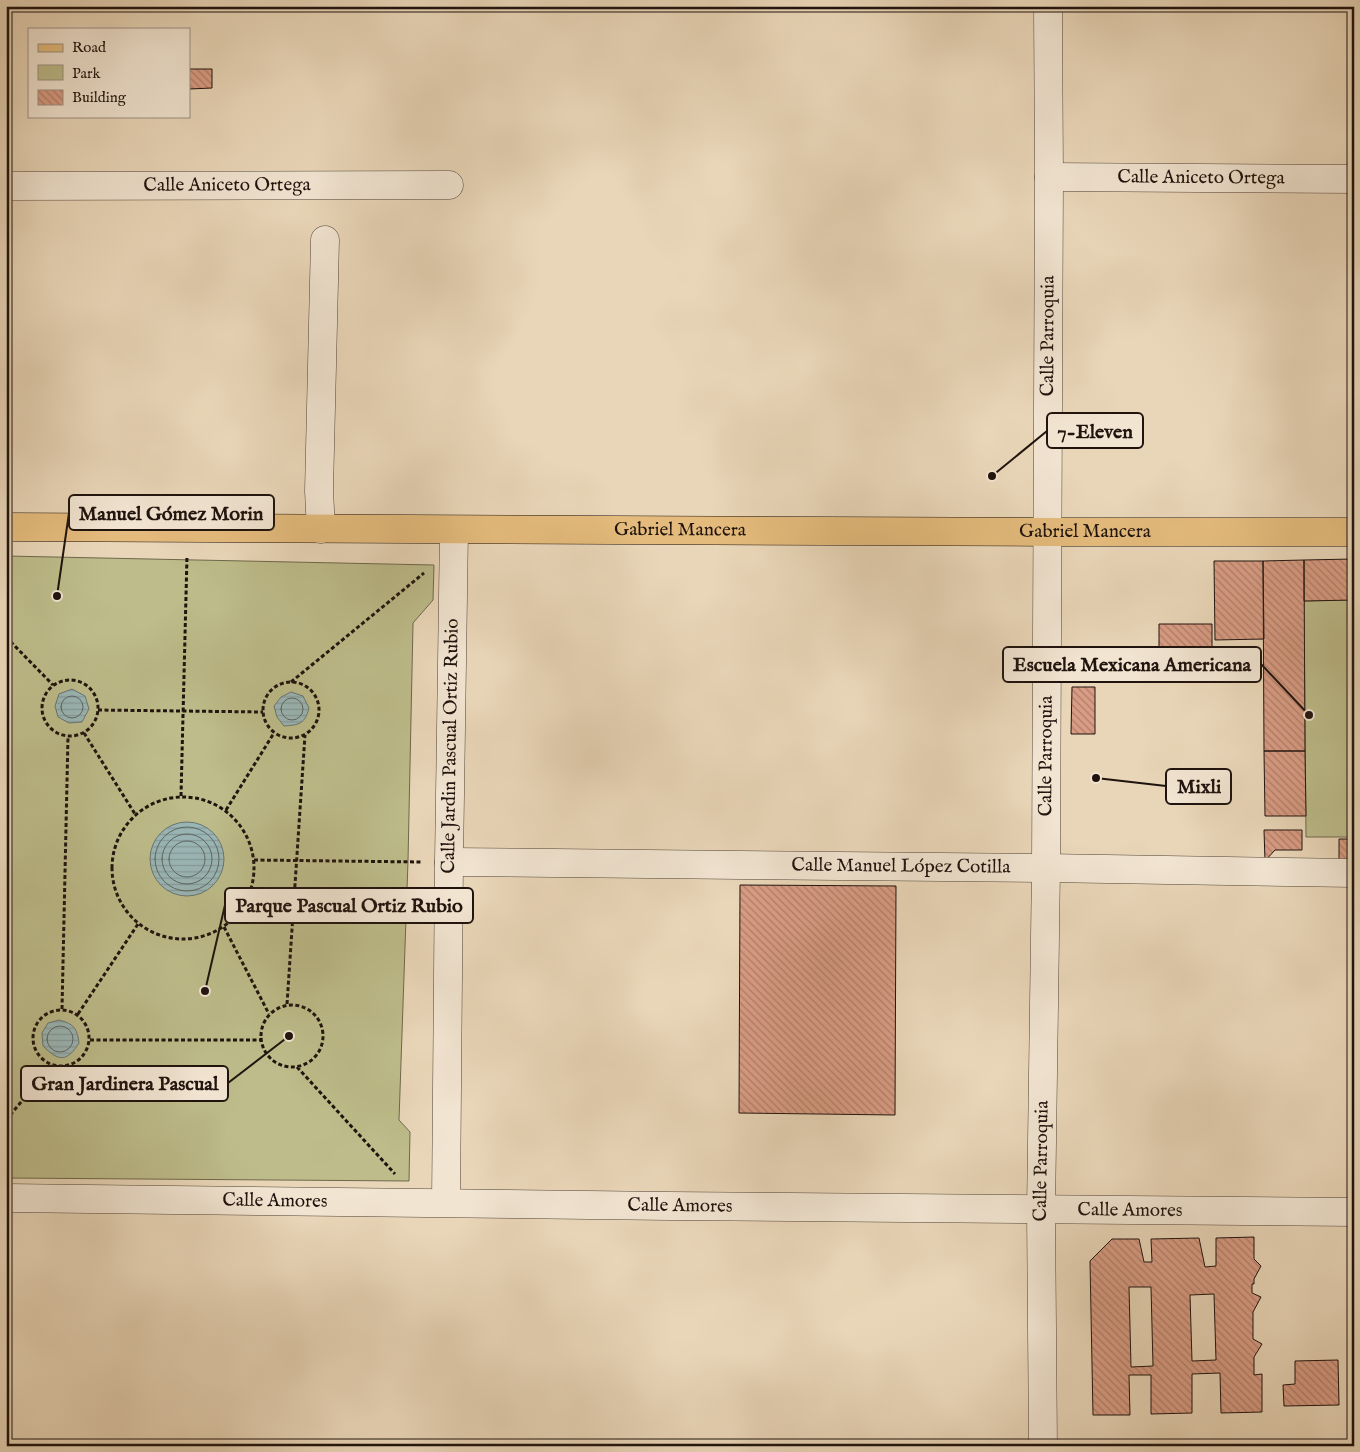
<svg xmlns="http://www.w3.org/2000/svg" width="1360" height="1452" viewBox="0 0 1360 1452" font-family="'IM FELL English',serif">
	<defs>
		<pattern id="water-rules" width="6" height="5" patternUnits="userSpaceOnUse" patternTransform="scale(1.25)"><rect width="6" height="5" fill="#9ab7b7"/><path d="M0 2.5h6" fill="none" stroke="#849c9c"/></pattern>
		<pattern id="building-back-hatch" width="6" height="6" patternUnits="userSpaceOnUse" patternTransform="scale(1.25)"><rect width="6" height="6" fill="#d99c84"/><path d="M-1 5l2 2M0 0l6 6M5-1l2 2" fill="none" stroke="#af7e6a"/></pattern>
	</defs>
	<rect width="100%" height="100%" fill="#e9d6b8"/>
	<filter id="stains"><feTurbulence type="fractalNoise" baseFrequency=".004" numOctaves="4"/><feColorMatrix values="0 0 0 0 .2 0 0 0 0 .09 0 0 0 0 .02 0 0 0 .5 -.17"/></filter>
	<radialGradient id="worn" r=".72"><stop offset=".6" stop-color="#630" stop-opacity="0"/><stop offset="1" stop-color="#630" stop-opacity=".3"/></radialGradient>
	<!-- park -->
	<path fill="#bdbc8a" stroke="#6e684c" d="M6 556 434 565 433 600 413 623 408 861 399 1120 410 1132 409 1181 6 1178Z
		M1353 600 1354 837H1306L1304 601Z"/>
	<!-- water -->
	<path fill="url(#water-rules)" stroke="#697573" d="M72 689 85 696 89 709 82 722 69 723 58 717 55 706 59 694Z
		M291 692 303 696 309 708C305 724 299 725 284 726L277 717 274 706 281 697Z
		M150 859a37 37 0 1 1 74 0a37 37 0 1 1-74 0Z
		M59 1020C74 1024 77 1028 79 1043 67 1062 59 1062 43 1046L42 1033 48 1023Z"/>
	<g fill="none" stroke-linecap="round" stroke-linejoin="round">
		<!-- shore -->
		<path stroke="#5c6562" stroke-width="1" d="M61 707a11 11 0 1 1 22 0a11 11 0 1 1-22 0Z
			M281 709a11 11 0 1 1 22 0a11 11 0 1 1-22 0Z
			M155 859a32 32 0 1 1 64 0a32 32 0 1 1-64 0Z
			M162 859a25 25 0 1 1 50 0a25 25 0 1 1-50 0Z
			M169 859a18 18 0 1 1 36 0a18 18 0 1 1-36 0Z
			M47 1039a13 13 0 1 1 26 0a13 13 0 1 1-26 0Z"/>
	</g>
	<!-- building -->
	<path fill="url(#building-back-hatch)" stroke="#1f130e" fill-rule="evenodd" d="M189 69H212V88L189 89Z
		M1353 559V600L1304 601V560Z
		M1304 560 1305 751H1264L1263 561Z
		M1214 561H1263L1264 639 1215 640Z
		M1159 624H1212V660H1159Z
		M1072 687H1095V734H1071Z
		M1352 691H1354V769Z
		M1264 751H1305L1306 816H1265Z
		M1264 830H1302V850H1275L1265 861Z
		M1339 839H1354V862H1339Z
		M740 885 896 886 895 1115 739 1113Z
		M1254 1237V1259L1261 1266 1254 1279V1284H1252V1293L1261 1297 1253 1312V1339L1262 1344 1254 1357V1375L1262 1374V1412L1221 1413 1220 1373 1192 1374V1413L1151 1414V1375H1129L1130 1415H1093L1090 1261 1112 1239H1139L1144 1262H1152L1151 1239 1199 1238 1205 1267 1216 1266V1238ZM1129 1287H1151L1153 1366 1131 1367ZM1214 1294 1216 1360 1192 1361 1190 1295Z
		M1338 1360 1339 1405 1284 1406 1283 1385 1295 1384V1361Z"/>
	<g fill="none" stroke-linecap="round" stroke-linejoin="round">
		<!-- minor casing -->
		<g stroke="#524438" stroke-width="29">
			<g id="minor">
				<path id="s1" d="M1049 177 1354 179"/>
				<path id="s2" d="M6 186 449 185"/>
				<path d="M321 529 319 491 325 240"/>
				<path id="s3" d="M449 862 1046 868 1354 873"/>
				<path id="s4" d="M6 1198C455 1203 905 1210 1354 1212"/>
				<path id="s5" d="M446 1202 449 862 454 530"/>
				<path id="s6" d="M1043 1446 1041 1211 1046 868 1049 177 1048 6"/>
			</g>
		</g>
		<!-- primary casing -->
		<g stroke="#1f130e" stroke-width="29">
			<g id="primary">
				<path id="s7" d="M6 527 1047 532H1354"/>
			</g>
		</g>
		<!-- path -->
		<path stroke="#1f130e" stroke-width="3" stroke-dasharray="4 2.5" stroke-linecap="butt" d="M6 637 53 685
			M42 708a28 28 0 1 1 56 0a28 28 0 1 1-56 0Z
			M263 710a28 28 0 1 1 56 0a28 28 0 1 1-56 0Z
			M291 682 424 573
			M98 710 263 712
			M84 733 135 814
			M181 796 187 556
			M112 868a71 71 0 1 1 142 0a71 71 0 1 1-142 0Z
			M226 810 274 733
			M254 860 421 862
			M224 927 269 1014
			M287 1004 305 735
			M261 1036a31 31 0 1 1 62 0a31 31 0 1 1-62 0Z
			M62 1009 68 736
			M33 1038a28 28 0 1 1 56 0a28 28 0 1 1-56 0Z
			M78 1014 138 924
			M90 1040H261
			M297 1067 395 1174
			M6 1120 52 1065"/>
		<!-- minor -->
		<use href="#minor" stroke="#f1e4d1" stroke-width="28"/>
		<!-- primary -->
		<use href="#primary" stroke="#e4bb7c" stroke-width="28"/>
	</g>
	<g text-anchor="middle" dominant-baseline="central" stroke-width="4" stroke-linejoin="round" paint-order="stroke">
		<!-- street labels -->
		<g font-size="19" fill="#1f130e" stroke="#f1e4d1">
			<text stroke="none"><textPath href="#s1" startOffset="152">Calle Aniceto Ortega</textPath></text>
			<text stroke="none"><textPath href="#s2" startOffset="221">Calle Aniceto Ortega</textPath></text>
			<text stroke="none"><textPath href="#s6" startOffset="1110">Calle Parroquia</textPath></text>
			<text stroke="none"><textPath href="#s7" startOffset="674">Gabriel Mancera</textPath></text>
			<text stroke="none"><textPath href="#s7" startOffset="1079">Gabriel Mancera</textPath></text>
			<text stroke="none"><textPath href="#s5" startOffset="456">Calle Jardin Pascual Ortiz Rubio</textPath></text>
			<text stroke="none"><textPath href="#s6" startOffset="690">Calle Parroquia</textPath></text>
			<text stroke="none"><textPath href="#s3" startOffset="452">Calle Manuel López Cotilla</textPath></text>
			<text stroke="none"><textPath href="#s6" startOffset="285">Calle Parroquia</textPath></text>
			<text stroke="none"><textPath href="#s4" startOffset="269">Calle Amores</textPath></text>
			<text stroke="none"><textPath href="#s4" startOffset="674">Calle Amores</textPath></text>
			<text stroke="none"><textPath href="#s4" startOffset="1124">Calle Amores</textPath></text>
		</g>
	</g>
	<!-- callouts -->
	<path fill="none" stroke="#1f130e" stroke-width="2" d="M992 476L1047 431M57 596L69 513M1309 715L1261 664M1096 778L1166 786M205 991L225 905M289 1036L228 1083"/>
	<g fill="#1f130e" stroke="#f1e4d1" stroke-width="2">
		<circle cx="992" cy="476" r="5"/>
		<circle cx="57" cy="596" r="5"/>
		<circle cx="1309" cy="715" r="5"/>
		<circle cx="1096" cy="778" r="5"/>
		<circle cx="205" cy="991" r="5"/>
		<circle cx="289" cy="1036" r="5"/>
	</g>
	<g fill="#f1e4d1" stroke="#1f130e" stroke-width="2">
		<rect x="1047" y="413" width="96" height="35" rx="5"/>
		<rect x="69" y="495" width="205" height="35" rx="5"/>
		<rect x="1003" y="647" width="258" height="35" rx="5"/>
		<rect x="1166" y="769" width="65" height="35" rx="5"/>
		<rect x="225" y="888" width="248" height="35" rx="5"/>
		<rect x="21" y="1066" width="207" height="35" rx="5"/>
	</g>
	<g font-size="20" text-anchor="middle" font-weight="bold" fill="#1f130e">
		<text x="1095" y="438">7-Eleven</text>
		<text x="171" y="520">Manuel Gómez Morin</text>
		<text x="1132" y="671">Escuela Mexicana Americana</text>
		<text x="1199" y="793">Mixli</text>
		<text x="349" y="912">Parque Pascual Ortiz Rubio</text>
		<text x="125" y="1090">Gran Jardinera Pascual</text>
	</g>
	<!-- margin -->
	<rect width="1360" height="1452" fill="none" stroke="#e9d6b8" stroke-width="25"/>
	<rect x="8" y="8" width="1345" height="1437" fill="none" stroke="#1f130e" stroke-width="2.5"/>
	<rect x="12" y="12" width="1335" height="1427" fill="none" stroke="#1f130e"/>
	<!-- legend -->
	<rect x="28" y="28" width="162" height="90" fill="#f1e4d1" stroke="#9d9083"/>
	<rect x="38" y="44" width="25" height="8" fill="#e4bb7c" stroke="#9d9083"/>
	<text x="72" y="52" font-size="15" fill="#1f130e">Road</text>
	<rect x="38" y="65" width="25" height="15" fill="#bdbc8a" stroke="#9d9083"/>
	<text x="72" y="78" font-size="15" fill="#1f130e">Park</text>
	<rect x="38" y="90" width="25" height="15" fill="url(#building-back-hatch)" stroke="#9d9083"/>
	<text x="72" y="102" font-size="15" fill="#1f130e">Building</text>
	<rect width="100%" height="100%" filter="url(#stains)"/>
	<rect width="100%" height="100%" fill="url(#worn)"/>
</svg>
